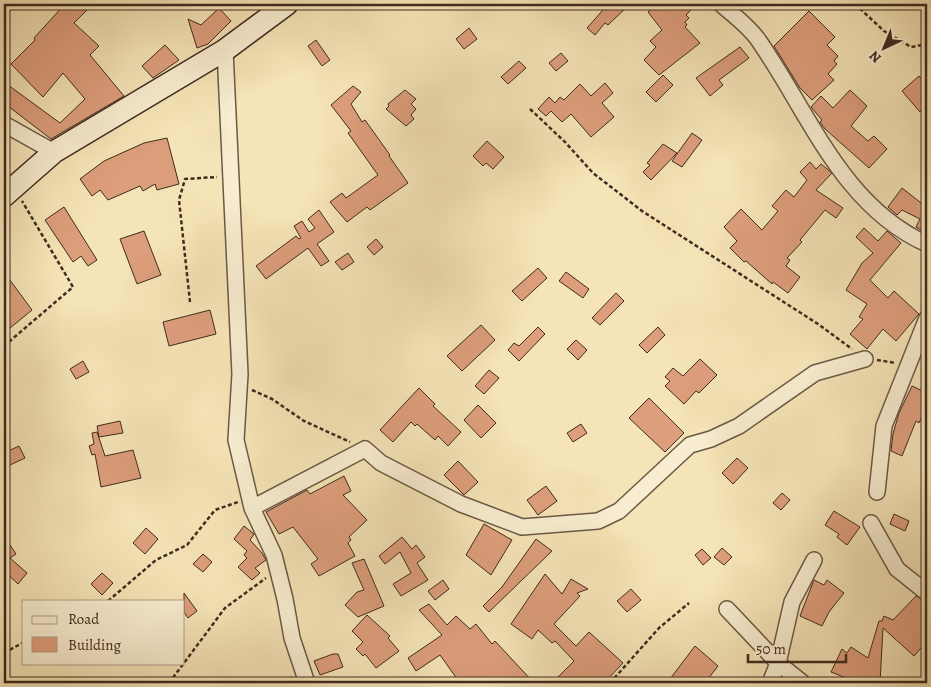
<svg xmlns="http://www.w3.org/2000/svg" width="931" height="687" viewBox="0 0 931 687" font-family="Alegreya,serif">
	<rect width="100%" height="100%" fill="#f5e4b7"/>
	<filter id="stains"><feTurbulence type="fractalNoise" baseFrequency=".004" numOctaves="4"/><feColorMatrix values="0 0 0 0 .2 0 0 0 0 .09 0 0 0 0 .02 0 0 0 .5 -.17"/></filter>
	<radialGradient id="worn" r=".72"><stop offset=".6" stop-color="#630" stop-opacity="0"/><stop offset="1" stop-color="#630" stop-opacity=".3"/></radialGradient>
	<!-- building -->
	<path fill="#dd9e7c" stroke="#3f2b1f" d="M65 4H93L74 23 99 46 90 55 124 96 51 139 4 103V82L60 123 85 99 63 73 43 97 11 64 35 40 34 38Z
		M595 4H630L608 25 605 23 595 35 587 28 603 10Z
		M658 4 662 7 666 4H697L686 15 689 18 685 22 687 25 685 27 700 43 659 75 644 60 656 47 650 41 662 30 648 12Z
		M219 8 231 21 208 44 197 48 188 19 201 25Z
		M809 11 835 37 827 45 838 56 834 61 837 64 828 74 834 80 812 100 800 88 774 46Z
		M469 28 477 39 464 49 456 39Z
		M316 40 330 60 322 66 308 46Z
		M165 45 179 60 153 78 142 66Z
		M740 47 749 58 719 80 723 85 710 96 696 78Z
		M561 53 568 61 556 71 549 63Z
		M519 61 526 68 508 84 501 77Z
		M663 75 673 85 656 102 646 92Z
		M919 76 927 86V106L920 112 902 91Z
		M605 83 613 93 602 103 614 117 591 137 571 114 562 122 551 111 546 116 538 109 549 97 555 103 560 97 564 100 580 84 591 96Z
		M353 86 361 92 351 104 362 122 365 120 390 155 389 156 408 183 370 210 367 207 347 222 330 202 342 193 346 198 378 175 348 133 351 131 331 105Z
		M405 90 416 99 411 104 416 109 411 115 414 119 406 126 386 109 389 106 388 104Z
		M850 90 867 106 851 126 868 141 874 136 887 149 869 168 825 129 820 122 822 120 811 107 821 96 833 108Z
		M692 133 702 140 682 167 672 161Z
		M167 138 179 184 157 190 155 184 143 191 140 186 108 200 100 190 92 196 80 179 104 161 144 143Z
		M487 141 504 157 493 169 486 163 483 166 473 156Z
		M663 144 677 153 651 180 643 172 650 165 647 163Z
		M810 162 816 169 821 164 832 173 816 190 843 208 836 218 825 210 800 240 802 242 787 258 790 260 786 266 800 277 788 293 773 282 772 284 746 261 744 262 730 248 737 241 724 227 741 209 762 230 778 211 772 206 786 190 794 197 807 180 800 172Z
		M902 188 925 206 927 202V233L916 227 920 219 902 210 897 215 888 207Z
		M64 207 97 260 88 266 81 256 73 262 45 220Z
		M319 210 334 232 317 244 329 261 321 266 308 248 266 279 256 266 296 236 299 239 301 238 294 226 302 221 309 232 315 228 308 219Z
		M864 228 878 241 887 231 901 243 870 280 888 298 894 291 919 314 896 341 883 329 867 349 850 334 863 319 859 317 867 304 846 290 862 263 873 253 856 237Z
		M144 231 161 275 137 284 120 239Z
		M376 239 383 247 374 255 367 247Z
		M348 253 354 262 342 270 335 262Z
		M538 268 547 278 522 301 512 291Z
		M4 272 32 310 4 333Z
		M566 272 589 289 583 298 559 281Z
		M616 293 624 301 600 325 592 318Z
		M210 310 216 334 169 346 163 322Z
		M481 325 495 340 462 371 447 356Z
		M538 327 545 334 519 361 508 350 514 343 519 346Z
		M658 327 665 335 647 353 639 345Z
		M576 340 587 350 578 360 567 349Z
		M700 359 717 375 699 393 696 391 684 404 665 386 670 381 665 377 673 368 683 376Z
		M83 361 89 372 76 379 70 369Z
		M489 370 499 378 484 394 475 386Z
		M912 386 927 393V406L919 423 916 421 902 456 891 451 893 434 899 413Z
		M419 388 435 404 433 406 461 432 448 446 438 436 435 440 417 424 415 426 411 422 393 442 380 430Z
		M649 398 684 433 665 452 629 418Z
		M478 405 496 423 481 438 464 420Z
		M120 421 123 433 99 437 97 426Z
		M581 424 587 433 573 442 567 433Z
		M97 432 105 456 133 450 141 478 101 487 95 454 92 455 89 446 94 444 92 433Z
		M19 446 25 458 10 465 4 453Z
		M737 458 748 468 733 484 722 473Z
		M458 461 478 482 464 495 444 475Z
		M344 476 351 491 343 495 367 520 349 537 351 540 348 543 355 556 319 576 311 564 318 559 293 527 279 534 266 512 307 490 310 494Z
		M546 486 557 501 538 515 527 500Z
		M782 493 790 500 781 510 773 503Z
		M834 511 860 527 847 545 837 537 839 534 825 525Z
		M894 514 909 521 905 531 890 524Z
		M484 524 512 540 491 575 466 555Z
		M244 526 254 534 250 540 262 553 266 560 255 568 260 573 252 580 238 567 247 558 244 555 247 551 234 539Z
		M146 528 158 539 145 554 133 543Z
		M4 536 16 554 10 558 27 573 18 584 4 571Z
		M402 537 412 549 416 545 425 557 417 563 428 580 401 596 393 584 411 573 400 552 385 564 379 556Z
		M536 539 552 551 489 612 483 606 502 587Z
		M722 548 732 557 724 565 714 557Z
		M702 549 711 558 703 565 695 555Z
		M203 554 212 562 203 572 193 564Z
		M364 559 384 606 358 617 345 605 357 592 364 590 352 563Z
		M102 573 113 583 102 595 91 584Z
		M545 574 562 594 571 579 588 589 577 593 580 596 554 624 576 646 589 632 623 663 604 683H564L558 677 574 661 555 641 552 643 538 630 532 639 511 624Z
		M443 580 449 589 435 600 428 591Z
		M814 580 824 585 827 580 844 593 829 612 822 626 800 616Z
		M631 589 641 600 627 612 617 601Z
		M184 593 197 611 188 618 184 612Z
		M916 596 927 602V641L914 656 883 628 880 683H859L831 672 842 649 847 653 851 647 868 658 879 621H882L884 616 893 620Z
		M429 604 447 625 456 616 470 629 476 624 492 644 495 641 534 683H460L440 655 416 671 408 658 442 635 419 610Z
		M367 615 390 636 388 638 399 651 376 668 365 654 363 656 356 649 363 642 352 631Z
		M695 646 718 666 705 683H667Z
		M333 654H338L343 667 320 675 314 661Z"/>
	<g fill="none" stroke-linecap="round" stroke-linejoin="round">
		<!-- minor casing -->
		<g stroke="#6c5945" stroke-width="18">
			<path id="minor" d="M721 4C733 15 750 27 759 41 809 113 842 206 927 244
				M225 50 240 374 236 440 252 508 274 555 285 599 292 638 307 683
				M4 124 54 152
				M877 492 884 426 927 318
				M252 508 365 449 381 463 461 504 522 527 598 521 619 511 690 445 711 439 739 426 815 373 865 359
				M871 523 897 569 927 593
				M727 609 778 663 803 683
				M770 683 778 663 792 602 814 560"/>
		</g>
		<!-- secondary casing -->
		<g stroke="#3f2b1f" stroke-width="24">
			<path id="secondary" d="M4 196 54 152 225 50 287 4"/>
		</g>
		<!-- path -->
		<path stroke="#3f2b1f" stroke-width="2.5" stroke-dasharray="4 2.5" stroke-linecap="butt" d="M855 4 884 31 911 47 927 44
			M530 109 565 142 593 173 642 211 818 324 852 349
			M190 302 179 200 185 179 217 177
			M4 346 73 287 22 201
			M877 360 896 363
			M252 390 272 399 304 421 350 442
			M108 601 156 560 187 545 215 510 238 502
			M4 653 24 642
			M169 683 225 608 266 578
			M286 683 292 677
			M610 683 659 628 689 603"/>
		<!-- minor -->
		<use href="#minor" stroke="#f8edd0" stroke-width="15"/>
		<!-- secondary -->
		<use href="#secondary" stroke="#f8edd0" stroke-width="21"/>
	</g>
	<!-- margin -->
	<rect width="931" height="687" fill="none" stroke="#f5e4b7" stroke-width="20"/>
	<rect x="5" y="5" width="921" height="677" fill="none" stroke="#3f2b1f" stroke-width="2.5"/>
	<rect x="10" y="10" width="911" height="667" fill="none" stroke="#3f2b1f"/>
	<!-- legend -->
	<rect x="22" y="600" width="162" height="65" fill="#f8edd0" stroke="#ae9f89"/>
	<rect x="32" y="616" width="25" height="8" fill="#f8edd0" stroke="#ae9f89"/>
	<text x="68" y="624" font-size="15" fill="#3f2b1f">Road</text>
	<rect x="32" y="637" width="25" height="15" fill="#dd9e7c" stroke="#ae9f89"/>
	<text x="68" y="650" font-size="15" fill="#3f2b1f">Building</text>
	<!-- north arrow -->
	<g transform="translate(884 48) rotate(224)" stroke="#f8edd0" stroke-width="4" paint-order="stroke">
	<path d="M0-4L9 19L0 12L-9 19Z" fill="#3f2b1f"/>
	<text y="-8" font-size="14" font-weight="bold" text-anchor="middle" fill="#3f2b1f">N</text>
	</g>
	<!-- scale -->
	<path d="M748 654v8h98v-8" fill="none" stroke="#3f2b1f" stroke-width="2.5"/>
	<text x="756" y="654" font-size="15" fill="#3f2b1f" stroke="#f8edd0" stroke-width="4" paint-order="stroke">50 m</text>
	<rect width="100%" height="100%" filter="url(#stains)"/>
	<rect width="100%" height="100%" fill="url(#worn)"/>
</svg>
